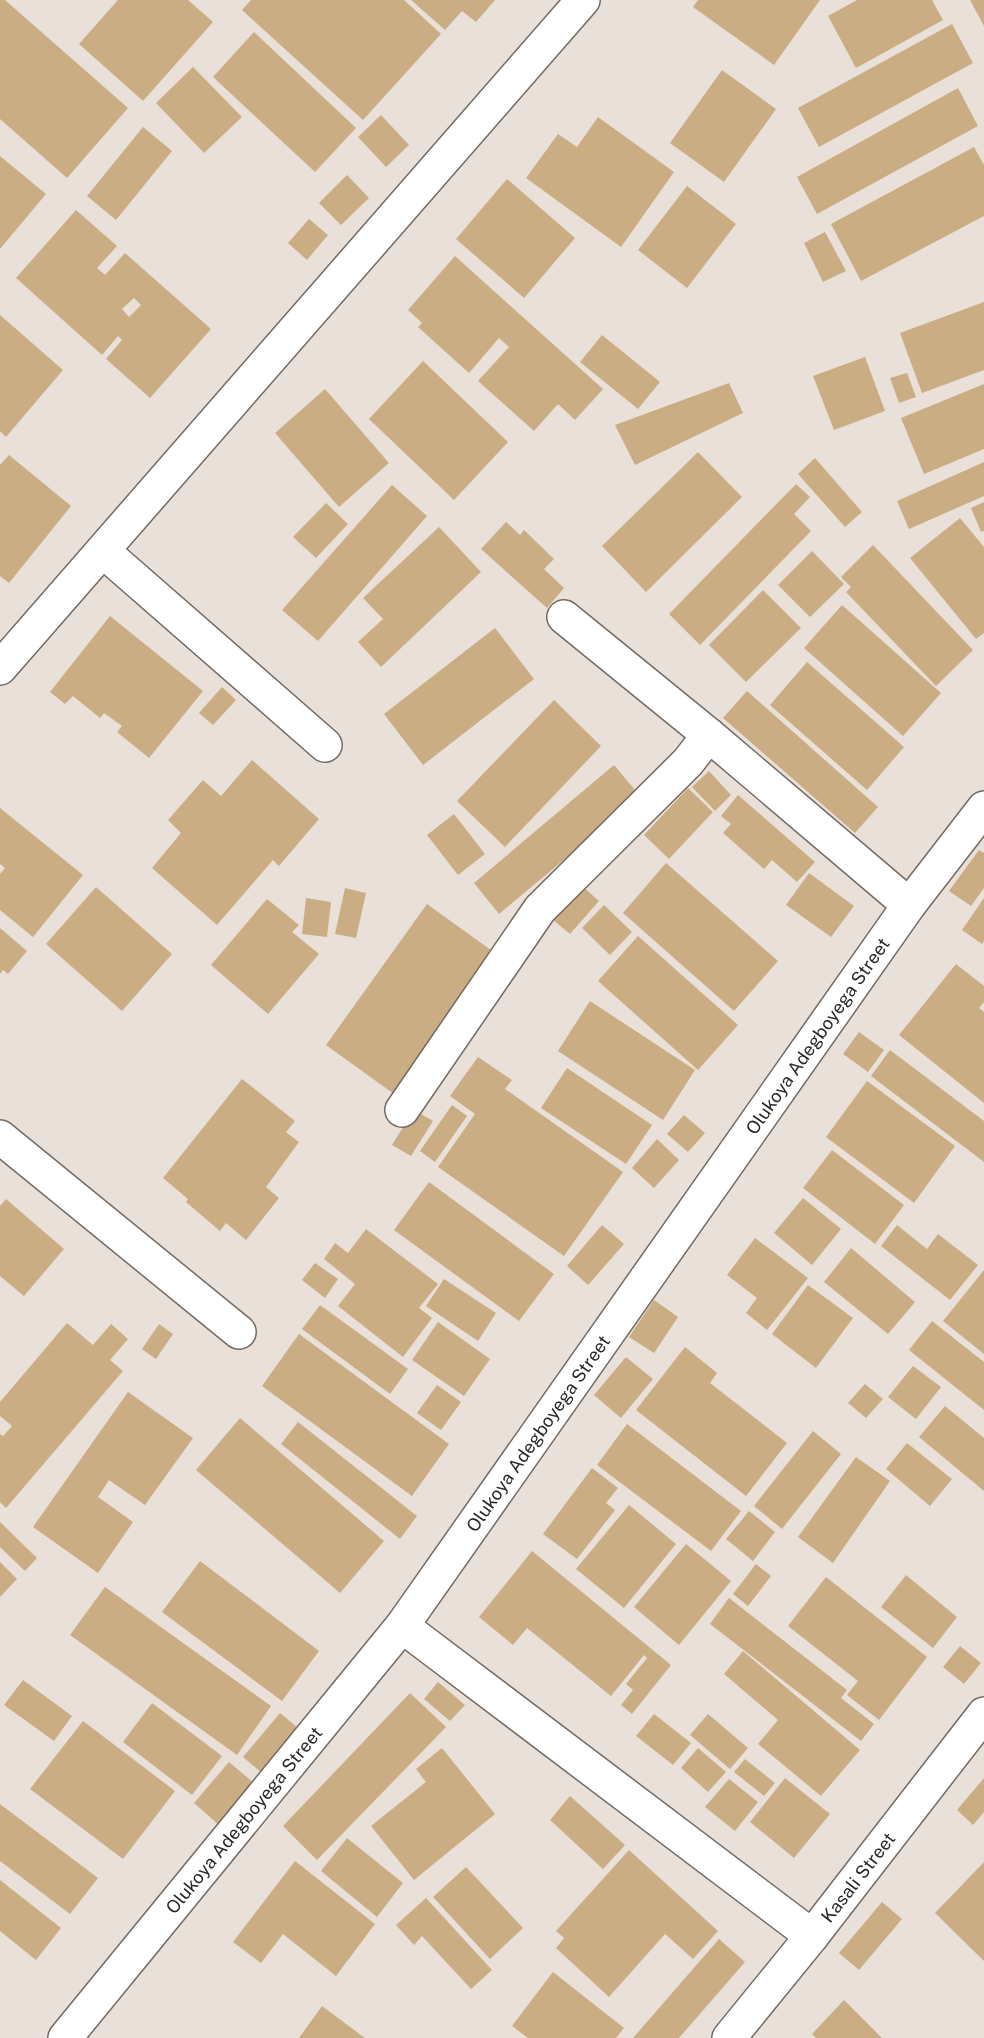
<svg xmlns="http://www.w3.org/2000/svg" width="984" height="2038" viewBox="0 0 984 2038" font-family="'Public Sans',sans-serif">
	<rect width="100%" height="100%" fill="#e9e0d9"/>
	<!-- building -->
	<path fill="#caad82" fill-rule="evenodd" d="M0 0H5L128 108 67 178 0 119Z
		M118 0H188L213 22 143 101 79 44Z
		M251 0H404L441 34 363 120 242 10Z
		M411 0H495L476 22 462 11 445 30Z
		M698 0H820L774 65 693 7Z
		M857 0H932L943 20 856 68 828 16Z
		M970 0H984V26Z
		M952 24 973 63 819 147 798 108Z
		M254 32 356 128 315 172 213 77Z
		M193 67 242 117 204 153 156 103Z
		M722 70 776 109 724 182 670 143Z
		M958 88 978 126 817 214 797 177Z
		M381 115 409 145 386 167 358 137Z
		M598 117 674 172 621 247 526 178 558 134 577 147Z
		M143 127 172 151 116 220 87 196Z
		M974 147 984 165V216L861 281 831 224Z
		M0 156 46 194 0 249Z
		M347 175 369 198 341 225 319 203Z
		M507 179 575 238 524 298 456 239Z
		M687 186 736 224 687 288 638 250Z
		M76 210 117 246 97 268 105 275 125 253 211 329 150 398 106 359 122 340 118 336 102 355 16 278ZM134 298 141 305 129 317 122 309Z
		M309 219 328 235 307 260 288 243Z
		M825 232 846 271 823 282 804 243Z
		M455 256 603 389 575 420 558 404 534 431 478 381 509 347 499 338 469 373 418 327 422 323 408 310Z
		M984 302V370L922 393 900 333Z
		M0 315 63 370 6 437 0 431Z
		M602 335 660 382 638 409 580 362Z
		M865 357 885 411 834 430 813 376Z
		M423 361 508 442 454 500 369 419Z
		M907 373 916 397 899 403 890 378Z
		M729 383 743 413 635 465 615 425Z
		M984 384V449L924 474 901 418Z
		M325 389 389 463 339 507 275 433Z
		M698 452 742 497 646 592 602 546Z
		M9 455 71 506 9 583 0 576V465Z
		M815 458 862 512 845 527 798 474Z
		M984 462V496L909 529 897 501Z
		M796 484 810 497 794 514 811 531 700 645 669 614Z
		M392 485 427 516 318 641 282 610Z
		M984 502V531L981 532 971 508Z
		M326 503 348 524 316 558 293 537Z
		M960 518 984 547V633L976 639 910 558Z
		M506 522 520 535 524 530 554 559 544 569 564 588 547 608 481 549Z
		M439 527 481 572 381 667 358 642 383 619 363 598Z
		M873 545 973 650 936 686 846 592 851 587 841 577Z
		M812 551 844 584 810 617 778 585Z
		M763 590 801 628 746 682 709 645Z
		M842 605 941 693 903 736 804 648Z
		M110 616 203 691 149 758 117 732 122 726 104 713 100 718 73 696 65 704 50 692Z
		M495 628 534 679 423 765 384 714Z
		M807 662 904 747 867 790 770 705Z
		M222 687 236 700 213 725 199 713Z
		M747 691 878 807 855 833 723 718Z
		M554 700 601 746 505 847 457 801Z
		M252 760 319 819 279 866 273 860 217 925 152 868 181 833 168 820 203 780 221 796Z
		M614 765 640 796 499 914 474 883Z
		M709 771 731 795 715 811 692 787Z
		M688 788 713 812 669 859 644 835Z
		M738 795 815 862 797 882 772 860 764 869 723 833 731 824 721 816Z
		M0 808 83 875 33 937 0 910V874L5 868 0 864Z
		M454 814 485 854 458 875 427 835Z
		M979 850 984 853V888L971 906 949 891Z
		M666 863 778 961 734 1011 623 913Z
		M809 873 854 906 831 937 786 905Z
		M582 886 599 901 570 934 553 920Z
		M96 887 172 954 122 1011 46 944Z
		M345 888 366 893 356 938 335 934Z
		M306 898 331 902 327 937 302 934Z
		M984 898V941L982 944 962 930Z
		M267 899 299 925 292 932 319 954 268 1014 211 965Z
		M427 904 495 953 394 1094 326 1045Z
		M604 905 632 932 610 955 582 928Z
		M0 928 27 951 8 974 3 970 0 974Z
		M638 936 738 1025 698 1070 598 981Z
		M956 964 984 986V1002L979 1008 984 1012V1103L899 1035Z
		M590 1001 695 1070 663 1120 558 1051Z
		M859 1032 884 1050 868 1072 843 1054Z
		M890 1050 984 1121V1162L871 1076Z
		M478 1057 512 1080 505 1089 623 1172 564 1256 438 1167 475 1114 450 1096Z
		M567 1068 652 1125 626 1164 541 1108Z
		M242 1079 295 1121 286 1132 299 1142 266 1187 279 1198 246 1240 226 1223 220 1231 186 1202 188 1199 163 1178Z
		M867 1081 955 1146 914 1203 826 1137Z
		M452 1105 467 1116 435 1162 420 1151Z
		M414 1110 433 1121 411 1156 392 1145Z
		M684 1115 705 1133 688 1152 667 1134Z
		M657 1139 679 1160 654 1188 632 1168Z
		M832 1150 904 1205 875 1244 803 1188Z
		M429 1182 554 1274 519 1321 394 1230Z
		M803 1198 841 1229 812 1265 774 1233Z
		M6 1199 64 1249 24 1296 0 1276V1206Z
		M602 1225 624 1244 588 1285 567 1266Z
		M897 1225 927 1249 938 1234 978 1265 950 1300 881 1246Z
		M366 1229 438 1284 419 1308 432 1318 403 1357 338 1306 355 1284 324 1259 335 1243 348 1253Z
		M755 1238 808 1278 767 1330 746 1313 757 1298 727 1275Z
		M851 1248 915 1302 888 1334 824 1282Z
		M315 1263 338 1279 325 1298 302 1280Z
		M984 1270V1354L943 1321Z
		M444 1279 496 1313 478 1341 426 1306Z
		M808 1285 853 1318 816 1368 772 1334Z
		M654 1300 678 1317 654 1353 629 1337Z
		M320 1305 408 1369 390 1394 302 1329Z
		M932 1321 984 1362V1410L909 1350Z
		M438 1322 490 1359 464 1396 412 1360Z
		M67 1323 93 1345 111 1324 128 1339 110 1360 123 1371 6 1508 0 1502V1434L3 1436 12 1426 0 1416V1402Z
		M159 1324 173 1334 156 1359 142 1349Z
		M299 1334 449 1444 412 1496 262 1386Z
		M685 1347 717 1373 710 1383 787 1443 746 1496 636 1410Z
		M626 1357 653 1379 621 1418 594 1395Z
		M913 1366 941 1387 916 1419 888 1397Z
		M865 1384 883 1399 866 1418 848 1403Z
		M437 1385 461 1402 441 1430 417 1413Z
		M128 1392 193 1438 145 1505 109 1480 98 1497 133 1522 98 1573 33 1527Z
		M945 1406 984 1438V1491L919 1437Z
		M240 1418 384 1541 340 1593 196 1470Z
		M298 1422 417 1516 400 1539 281 1444Z
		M627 1424 741 1511 711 1551 597 1465Z
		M813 1431 841 1454 782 1529 754 1506Z
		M907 1443 952 1479 930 1506 886 1469Z
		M856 1457 890 1481 833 1563 798 1537Z
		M592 1468 618 1488 606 1503 615 1510 577 1559 543 1534Z
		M629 1505 676 1544 624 1608 576 1569Z
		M749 1511 775 1532 753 1561 726 1539Z
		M0 1522 37 1558 25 1571 0 1547Z
		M686 1544 731 1581 679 1645 634 1607Z
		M532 1551 671 1665 632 1714 621 1705 633 1690 626 1684 647 1658 644 1655 611 1696 527 1628 513 1645 479 1617Z
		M200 1561 319 1651 282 1701 162 1612Z
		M0 1562 17 1579 0 1597Z
		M756 1564 771 1576 748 1606 733 1594Z
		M906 1575 957 1617 933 1648 881 1607Z
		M826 1577 927 1657 879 1720 847 1695 858 1681 788 1626Z
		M105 1587 271 1706 237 1755 70 1635Z
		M729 1598 847 1690 841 1698 874 1724 861 1741 710 1624Z
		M960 1646 981 1663 964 1684 943 1667Z
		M743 1651 860 1750 821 1796 758 1744 778 1720 724 1674Z
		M23 1680 72 1716 54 1741 4 1705Z
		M438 1682 465 1705 450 1721 424 1699Z
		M410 1693 446 1727 317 1860 283 1826Z
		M152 1703 222 1756 192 1795 123 1742Z
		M280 1713 299 1729 263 1774 243 1757Z
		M654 1714 691 1743 673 1765 636 1736Z
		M708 1714 748 1748 730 1769 690 1735Z
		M83 1721 175 1791 123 1859 30 1789Z
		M442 1748 495 1814 414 1880 371 1826 426 1782 416 1769Z
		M698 1748 726 1772 708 1792 681 1768Z
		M745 1759 775 1783 764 1796 734 1772Z
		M229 1762 255 1784 219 1825 194 1803Z
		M785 1778 830 1814 794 1858 750 1822Z
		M984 1778V1812L973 1825 957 1810Z
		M729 1779 758 1802 735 1831 705 1807Z
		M570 1796 625 1845 603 1869 550 1820Z
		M0 1804 98 1878 70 1914 0 1861Z
		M347 1838 403 1883 377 1917 321 1871Z
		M629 1850 718 1931 693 1959 665 1934 609 1997 556 1948 564 1938 556 1931Z
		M295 1861 375 1924 336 1976 283 1934 261 1963 233 1942Z
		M984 1862V1961L935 1913Z
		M466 1867 523 1928 490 1959 433 1897Z
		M0 1880 61 1928 36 1960 0 1931Z
		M426 1898 492 1970 471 1989 422 1936 414 1945 396 1925Z
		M882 1902 902 1919 859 1970 839 1953Z
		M719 1939 745 1962 679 2038H633Z
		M553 1972 624 2028 616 2038H528L512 2026Z
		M844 2000 882 2038H816L812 2034Z
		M322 2006 365 2038H299Z"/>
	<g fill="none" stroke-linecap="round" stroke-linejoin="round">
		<!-- minor casing -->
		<g stroke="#726a63" stroke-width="36">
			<g id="minor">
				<path d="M103 551 325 745"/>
				<path d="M564 617 709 735 909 905"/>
				<path d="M0 668 583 0"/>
				<path d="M402 1110 540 909 688 762 709 735"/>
				<path d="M0 1137 239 1332"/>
				<path d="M402 1626 812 1936"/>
				<path id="s1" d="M65 2038 402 1626 909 905 984 808"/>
				<path id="s2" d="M729 2038 812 1936 984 1714"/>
			</g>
		</g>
		<!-- minor -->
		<use href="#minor" stroke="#fff" stroke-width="33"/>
	</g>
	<g text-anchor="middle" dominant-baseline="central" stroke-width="4.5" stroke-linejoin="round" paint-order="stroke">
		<!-- street labels -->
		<g font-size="18" fill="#2b2825" stroke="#fff">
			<text stroke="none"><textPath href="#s1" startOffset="1254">Olukoya Adegboyega Street</textPath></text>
			<text stroke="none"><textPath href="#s1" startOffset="768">Olukoya Adegboyega Street</textPath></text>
			<text stroke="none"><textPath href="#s1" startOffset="282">Olukoya Adegboyega Street</textPath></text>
			<text stroke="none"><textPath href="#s2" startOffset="206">Kasali Street</textPath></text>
		</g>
	</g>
</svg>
